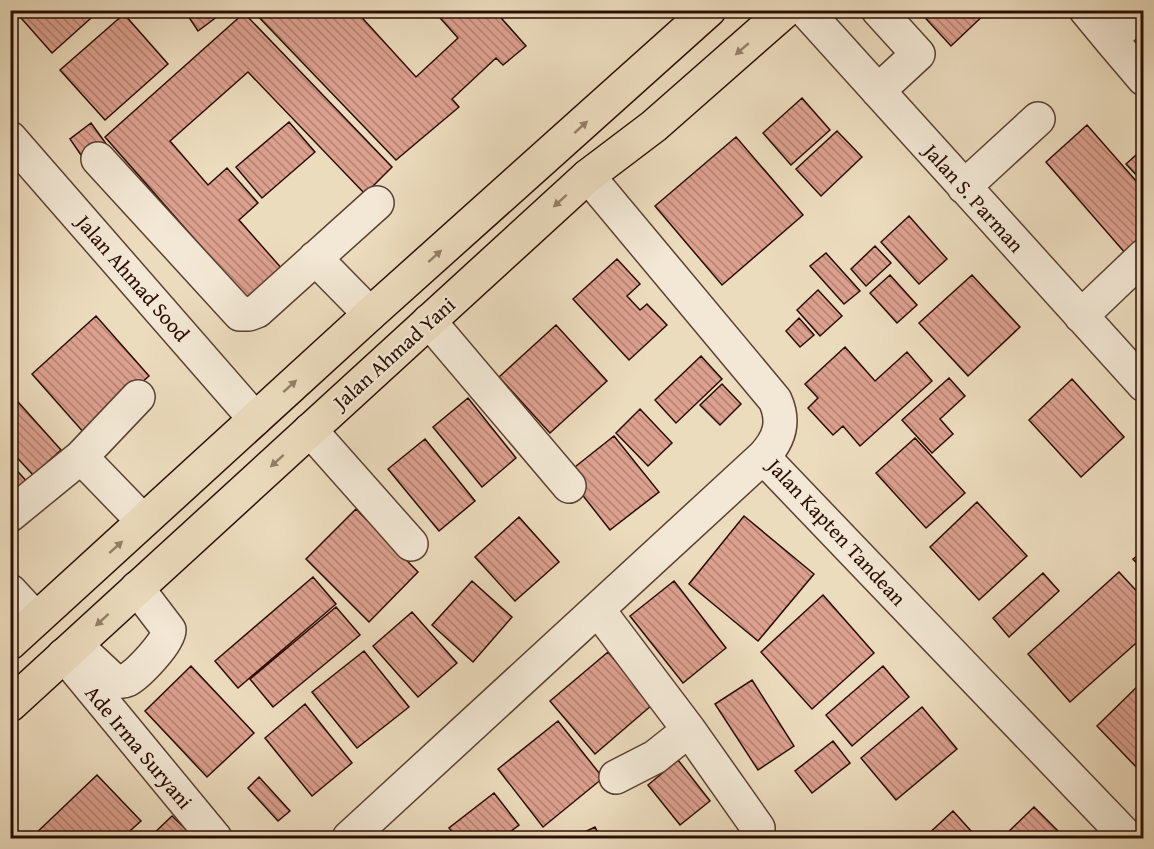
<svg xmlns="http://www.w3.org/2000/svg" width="1154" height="849" viewBox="0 0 1154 849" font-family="'Gentium Book Plus',serif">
	<defs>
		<pattern id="building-back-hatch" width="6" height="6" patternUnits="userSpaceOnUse" patternTransform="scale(1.5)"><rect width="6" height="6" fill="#dca08f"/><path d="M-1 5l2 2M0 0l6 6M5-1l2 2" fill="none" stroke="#b38173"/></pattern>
	</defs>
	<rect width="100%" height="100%" fill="#ecdcbe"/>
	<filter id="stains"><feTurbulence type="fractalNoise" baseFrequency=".00333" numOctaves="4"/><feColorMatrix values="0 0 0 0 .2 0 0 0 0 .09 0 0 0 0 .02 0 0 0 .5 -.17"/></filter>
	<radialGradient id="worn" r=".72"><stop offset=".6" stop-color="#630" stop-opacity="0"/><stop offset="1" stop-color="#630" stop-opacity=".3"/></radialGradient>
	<!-- building -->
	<path fill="url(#building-back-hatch)" stroke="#2a0d02" stroke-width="1.5" d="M14 10H100L52 53Z
		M184 10H226L198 31Z
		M252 10H355L416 77 458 38 433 10H494L526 46 503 65 496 58 452 99 459 107 396 160Z
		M918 10H989L951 46Z
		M244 13 392 167 365 194 248 72 170 141 208 185 227 168 258 203 239 220 283 270 249 301 105 137Z
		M124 14 168 64 105 120 60 70Z
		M802 98 830 130 791 165 763 133Z
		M289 122 315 152 262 198 236 167Z
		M91 123 107 145 85 161 70 139Z
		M1087 125 1144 190V238L1126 254 1046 162Z
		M837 131 862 157 821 196 796 169Z
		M736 137 803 215 722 285 655 206Z
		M1144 148V183L1126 164Z
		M909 216 947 259 919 284 881 242Z
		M875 246 891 263 866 286 851 269Z
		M826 253 860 291 844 304 810 266Z
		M617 259 640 284 627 296 640 310 647 304 667 325 629 360 573 299Z
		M890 275 917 305 897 323 870 293Z
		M972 275 1020 327 968 376 919 323Z
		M818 290 842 316 820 336 797 310Z
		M96 316 149 376 85 434 32 374Z
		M799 318 814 335 800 347 786 331Z
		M556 325 607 381 550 433 499 377Z
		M845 347 875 381 907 352 932 381 860 446 843 426 833 435 808 408 818 398 805 384Z
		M701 356 722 379 676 423 655 400Z
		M949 378 965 396 940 419 953 434 932 453 902 420Z
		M1072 379 1124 437 1081 477 1029 420Z
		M722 384 741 404 720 425 700 405Z
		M10 393 61 450 33 475 10 450Z
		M468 398 516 458 482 487 433 427Z
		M640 409 672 443 648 466 616 433Z
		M614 436 659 492 610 530 566 474Z
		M915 438 965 493 926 528 876 473Z
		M425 439 475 501 439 531 388 469Z
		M10 463 30 485 10 502Z
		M977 502 1027 556 979 600 930 547Z
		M356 509 418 572 369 622 306 559Z
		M744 516 814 574 758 641 689 584Z
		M519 517 559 562 515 601 475 557Z
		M1144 551V571L1133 559Z
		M1119 572 1144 599V636L1070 702 1028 654Z
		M1043 573 1059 591 1009 637 993 618Z
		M313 577 336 604 238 688 215 661Z
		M472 581 512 617 473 662 432 625Z
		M674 581 726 648 683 683 630 616Z
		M823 595 874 653 812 709 761 652Z
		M336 607 360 635 273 707 250 679Z
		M412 612 457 663 418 697 373 646Z
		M364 651 409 707 357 748 312 692Z
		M608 652 652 705 595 754 550 701Z
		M191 666 254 733 207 777 145 711Z
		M883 666 909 697 852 746 826 715Z
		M752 680 794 746 758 770 715 704Z
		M1144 680V765L1139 770 1097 726Z
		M305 704 352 763 312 796 265 738Z
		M922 707 957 749 896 800 861 758Z
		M558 721 603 778 543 827 498 769Z
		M833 741 850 763 812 793 795 771Z
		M678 760 710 801 680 825 648 785Z
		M97 775 141 821 122 838H31Z
		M259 777 290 811 278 821 248 788Z
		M494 793 519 825 502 838H456L449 828Z
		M1034 807 1065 838H1002Z
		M953 811 971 831 963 838H924Z
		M172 816 195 838H149Z
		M595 827 601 838H572Z"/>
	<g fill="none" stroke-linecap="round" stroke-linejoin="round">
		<!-- minor casing -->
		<g stroke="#5a4131" stroke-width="36">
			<path id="minor" d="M805 10 1144 385
				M878 10 918 54 878 91
				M1086 10 1110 39
				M1143 10 1110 39 1144 79
				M10 138 255 419
				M98 159 240 314H249L257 311 377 203
				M964 187 1038 119
				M315 258 370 314
				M1081 316 1144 256
				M429 321 569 486
				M310 430 411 544
				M81 457 138 397
				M763 457 1128 838
				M10 515 81 457 143 521
				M10 591 36 619
				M599 611 689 730 655 757 616 777
				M81 650 113 680C117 681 123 682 127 680 138 674 169 642 169 630L137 588
				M64 655 215 838
				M689 730 758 828
				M349 838 763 457C780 439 785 422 775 400L588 176"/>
		</g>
		<!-- major casing -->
		<g stroke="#2a0d02" stroke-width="36">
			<path id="major" d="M10 643 370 314 709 10
				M10 705 588 176 654 126 786 10"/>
		</g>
		<!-- minor -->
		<use href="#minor" stroke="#f3e8d5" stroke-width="33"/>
		<!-- major -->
		<use href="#major" stroke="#ecdcbe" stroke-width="33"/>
	</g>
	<!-- one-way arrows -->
	<defs><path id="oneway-solid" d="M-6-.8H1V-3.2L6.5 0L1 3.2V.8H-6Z" transform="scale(1.5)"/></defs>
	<g fill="#957f69">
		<use href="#oneway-solid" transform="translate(742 49) rotate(139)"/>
		<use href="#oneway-solid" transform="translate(581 127) rotate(-42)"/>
		<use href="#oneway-solid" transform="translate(560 201) rotate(138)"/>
		<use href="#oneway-solid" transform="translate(435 256) rotate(-42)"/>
		<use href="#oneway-solid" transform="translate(290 386) rotate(-42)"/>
		<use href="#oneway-solid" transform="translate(277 461) rotate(138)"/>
		<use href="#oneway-solid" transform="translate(116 547) rotate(-42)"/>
		<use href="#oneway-solid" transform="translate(102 620) rotate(138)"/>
	</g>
	<g text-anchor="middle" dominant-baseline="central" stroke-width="4.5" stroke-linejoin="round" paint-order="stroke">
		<!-- street labels -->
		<g font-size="21" fill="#2a0d02" stroke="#f3e8d5">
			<text transform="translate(974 198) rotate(48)">Jalan S. Parman</text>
			<text transform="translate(133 278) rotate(49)">Jalan Ahmad Sood</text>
			<text transform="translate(394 353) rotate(-42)">Jalan Ahmad Yani</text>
			<text transform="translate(837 532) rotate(47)">Jalan Kapten Tandean</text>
			<text transform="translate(139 747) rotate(50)">Ade Irma Suryani</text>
		</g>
	</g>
	<!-- margin -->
	<rect width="1154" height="849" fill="none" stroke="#ecdcbe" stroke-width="36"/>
	<rect x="12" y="12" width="1130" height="825" fill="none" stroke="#2a0d02" stroke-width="3"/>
	<rect x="18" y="18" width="1118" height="813" fill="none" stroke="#2a0d02" stroke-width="1.5"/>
	<rect width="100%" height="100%" filter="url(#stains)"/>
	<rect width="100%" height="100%" fill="url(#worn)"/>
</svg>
